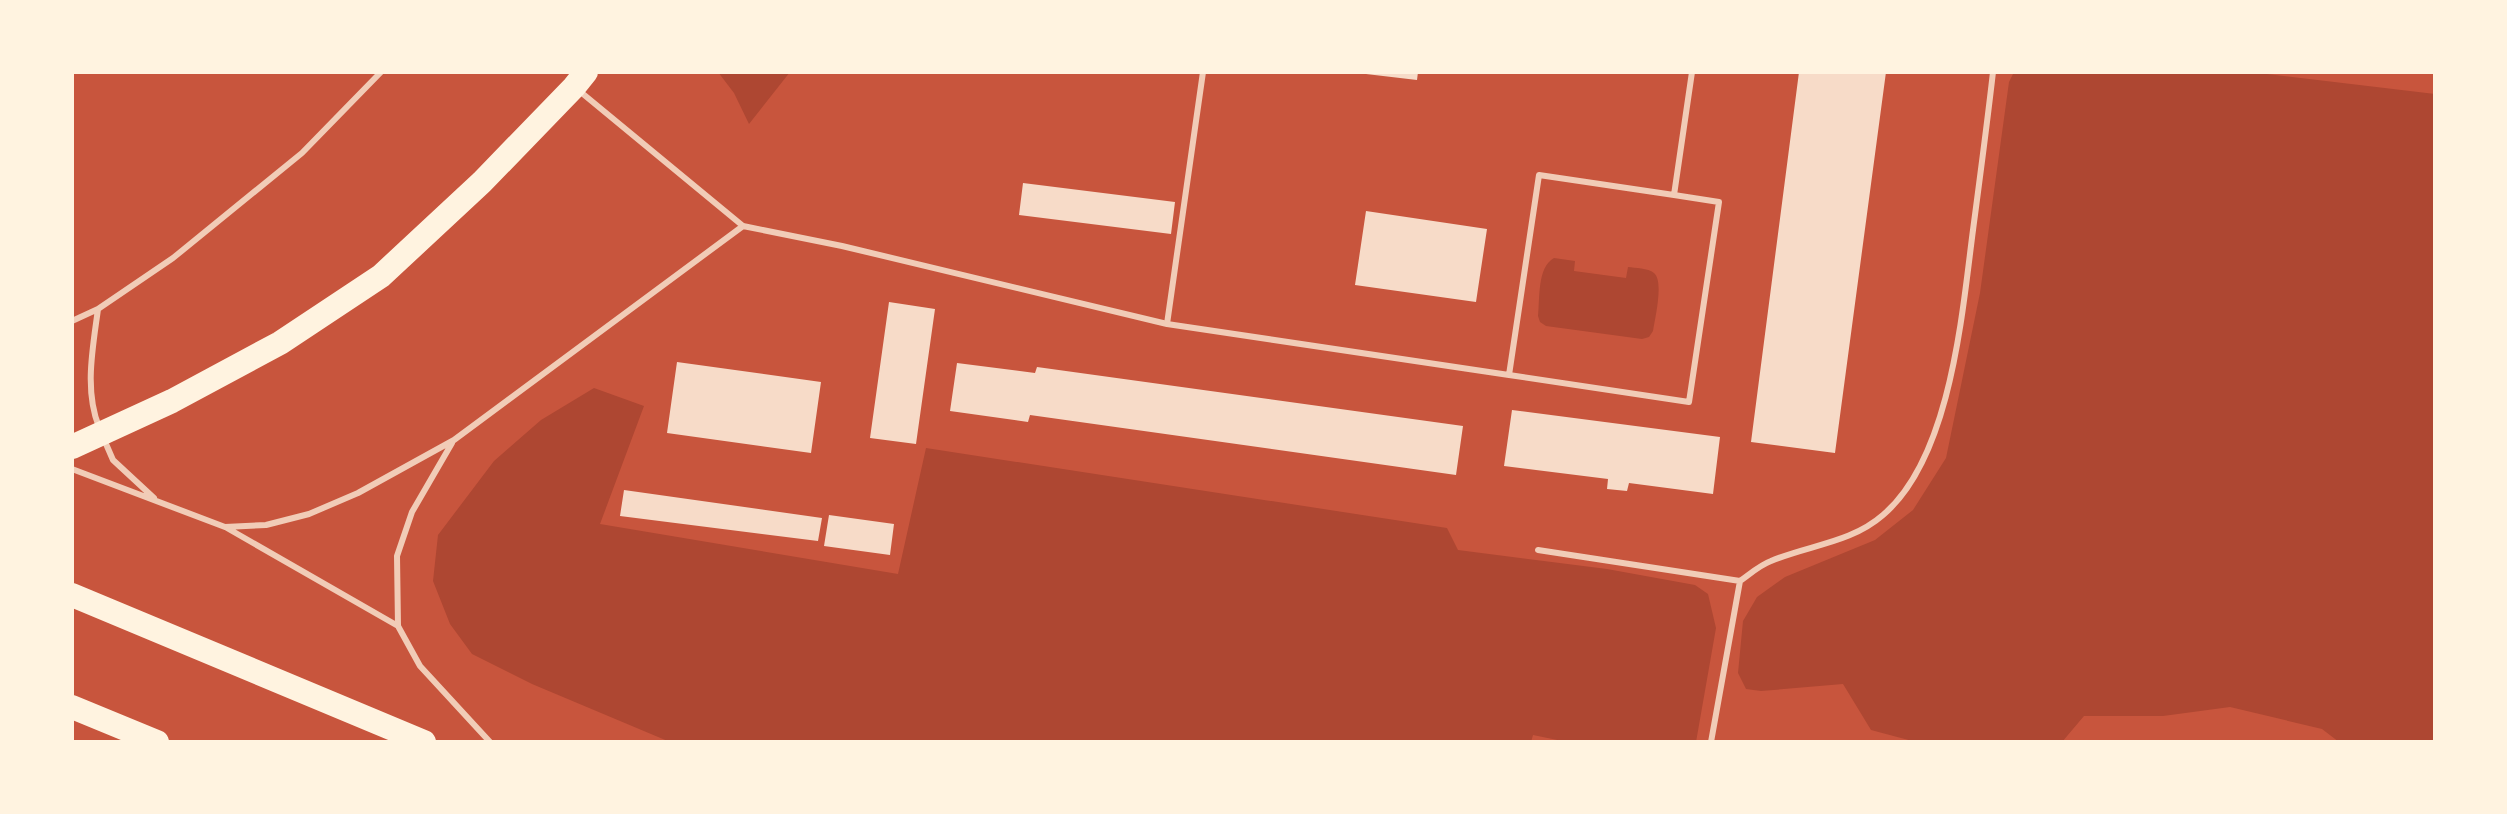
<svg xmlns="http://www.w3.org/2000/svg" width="2507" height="814" viewBox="0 0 2507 814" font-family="Helvetica,sans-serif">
	<rect width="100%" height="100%" fill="#c8553d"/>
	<!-- green -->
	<path fill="#ae4732" d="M718 72H790L749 124 734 93Z
		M2014 72H2250L2435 94V742H2339L2322 729 2230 707 2163 716H2084L2062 742H1916L1871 730 1843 684 1761 691 1746 689 1738 673 1743 621 1757 597 1785 577 1875 540 1913 510 1946 458 1980 293 2009 82Z
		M1554 258 1575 261 1574 271 1626 278 1628 267C1635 268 1648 268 1654 273 1664 281 1655 318 1653 331L1649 337 1642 339 1546 326 1540 322 1538 316C1540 299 1537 267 1554 258Z
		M594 388 644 406 600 524 898 574 926 448 1447 528 1458 550 1607 569 1695 585 1708 594 1716 628 1696 742H1567L1533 735 1531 742H670L532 684 472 654 450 624 433 581 438 535 494 461 541 420Z"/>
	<!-- building -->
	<path fill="#f7dbc8" d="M1366 72H1418L1417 80 1366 74Z
		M1799 72H1886L1835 453 1751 442Z
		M1023 183 1175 202 1171 234 1019 215Z
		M1366 211 1487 229 1476 302 1355 285Z
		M889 302 935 309 916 444 870 438Z
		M677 362 821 382 811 453 667 433Z
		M957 363 1035 373 1037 367 1463 426 1456 475 1030 415 1028 422 950 411Z
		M1512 410 1720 437 1713 494 1629 483 1627 491 1607 489 1608 479 1504 466Z
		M624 490 822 518 818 541 620 516Z
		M829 515 894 524 890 555 824 546Z"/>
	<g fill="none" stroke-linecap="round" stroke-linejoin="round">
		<!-- service -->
		<path stroke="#f1ccb7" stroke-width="6" d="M577 89 743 226 842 246 1167 324 1509 375 1539 175 1674 195 1692 72
			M98 309C93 347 84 390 99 427
			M72 321 98 309 173 258 302 153 381 72
			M1167 324 1203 72
			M1509 375 1689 402 1719 202 1674 195
			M103 437 113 460 154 498
			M452 443 412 512 397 556 398 626 420 666 490 742
			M72 469 225 527 266 525 309 514 358 493 454 440 743 226
			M227 528 398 626
			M1538 550 1740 581
			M1711 742 1740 581C1750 574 1760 565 1771 561 1809 545 1851 543 1883 515 1951 457 1962 314 1973 230 1980 177 1987 125 1993 72"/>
		<!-- motorway -->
		<path stroke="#fff3e0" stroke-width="24" d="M72 447 172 401 280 343 381 276 482 182 574 87 586 72
			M72 595 424 742
			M72 707 157 742"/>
	</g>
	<!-- border -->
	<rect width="2507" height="814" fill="none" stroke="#fff3e0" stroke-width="148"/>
</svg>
